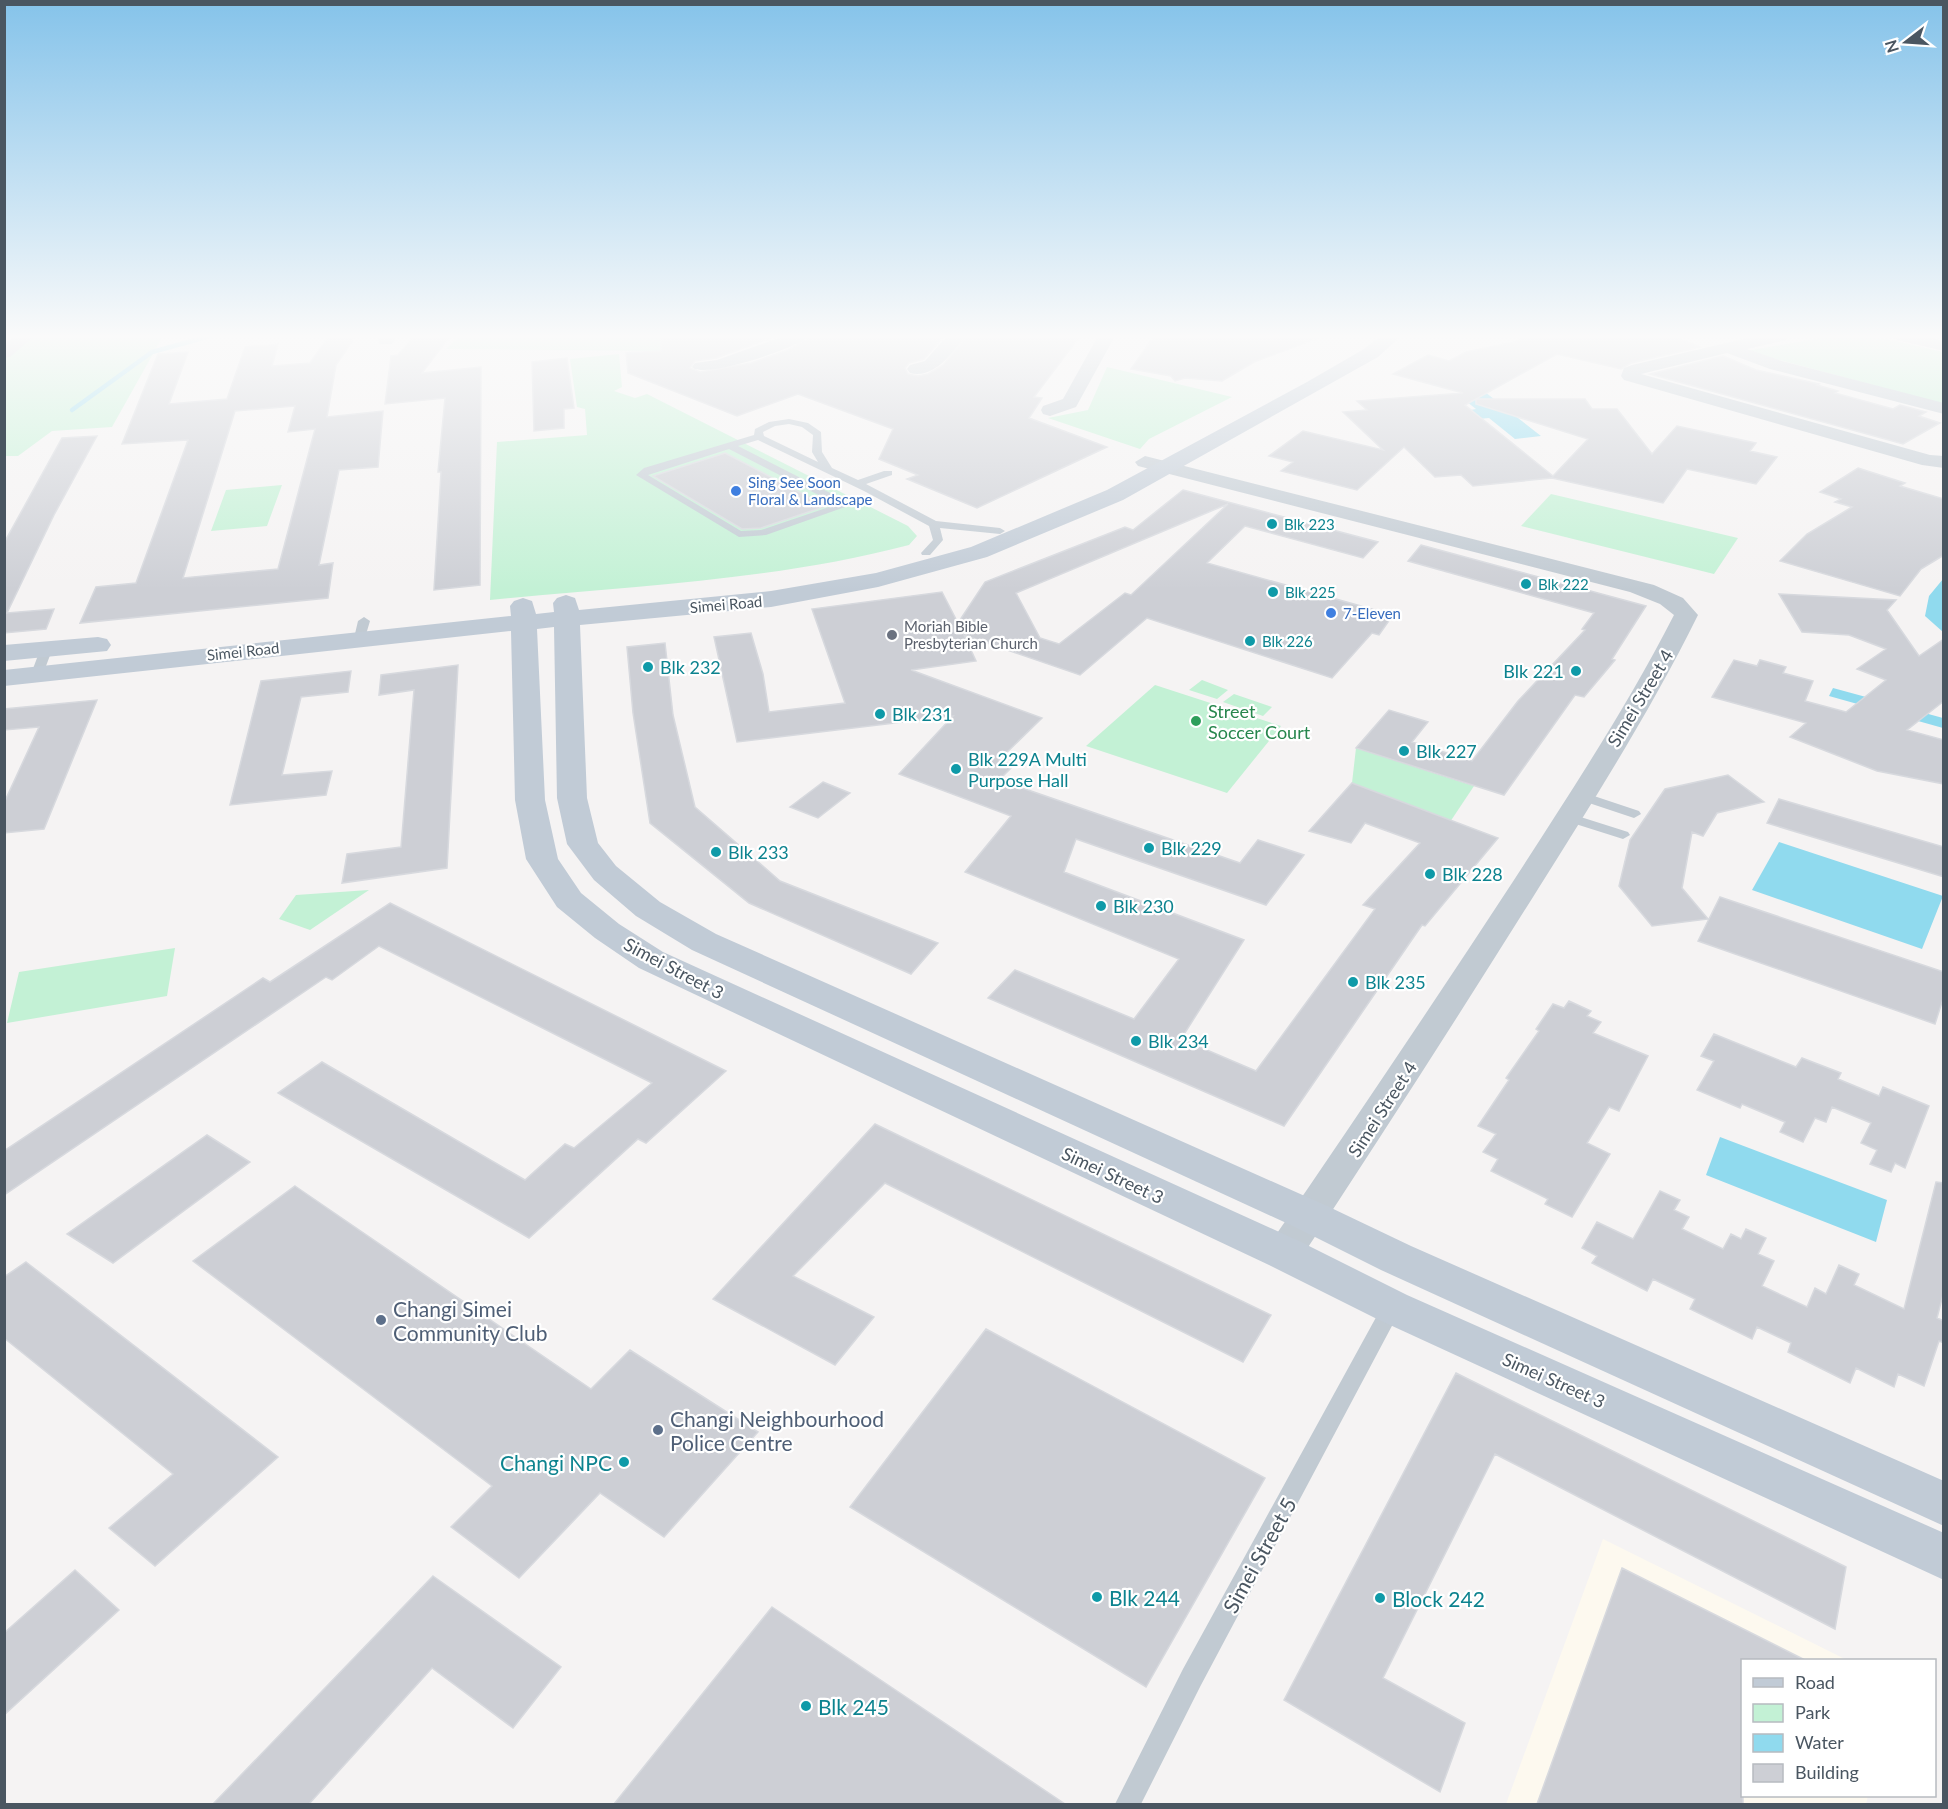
<svg xmlns="http://www.w3.org/2000/svg" width="1948" height="1809" viewBox="0 0 1948 1809" font-family="Lato,sans-serif">
	<rect width="100%" height="100%" fill="#f5f3f3"/>
	<!-- commercial -->
	<path fill="#fdf9ef" d="M1603 1539 1847 1660H1742V1796H1868L1866 1804H1506Z"/>
	<!-- green -->
	<path fill="#c3f1d5" d="M30 336H163L112 427 52 431 18 456H5V356Z
		M459 336H697L671 351 446 349Z
		M1832 336 1887 339 1943 352V404L1746 351Z
		M619 354 622 387 614 391 635 398 647 394 908 526 917 536 909 545C772 581 630 586 490 600L497 442 587 435 585 409 577 407 570 359Z
		M1107 367 1232 397 1149 439 1140 449 1048 418 1088 410Z
		M282 485 267 526 211 531 226 490Z
		M1551 494 1738 538 1714 574 1521 526Z
		M1202 680 1228 690 1217 699 1189 690Z
		M1155 685 1281 726 1227 793 1086 746Z
		M1234 694 1272 707 1263 716 1223 702Z
		M1356 748 1474 786 1450 822 1352 783Z
		M369 890 310 930 279 919 296 895Z
		M175 948 167 996 7 1023 19 972Z"/>
	<!-- water -->
	<path fill="#90daee" d="M1485 392 1541 436 1515 439 1489 418 1468 420 1459 412 1476 409 1457 394Z
		M1943 579V632L1925 616 1929 596Z
		M1833 688 1943 718V728L1829 696Z
		M1779 842 1943 896 1922 949 1752 890Z
		M1720 1137 1887 1200 1876 1242 1706 1175Z"/>
	<g fill="none" stroke-linecap="round" stroke-linejoin="round">
		<!-- stream -->
		<path stroke="#90daee" stroke-width="4.5" d="M72 410 152 352 210 336"/>
	</g>
	<!-- building -->
	<path fill="#cdcfd5" stroke="#d7d9de" stroke-width="1.5" fill-rule="evenodd" d="M329 336H356L336 365 327 417 383 411 378 467 339 470 319 565 333 563 328 598 80 623 96 587 136 583 188 440 122 444 158 354 188 352 169 404 227 399 245 347 278 344 272 366 310 363ZM295 406 288 432 315 429 278 569 183 578 235 411Z
		M414 336H450L422 373 481 367 480 585 434 590 441 472H438L445 398 385 404 391 356 398 355Z
		M661 336H776L716 358 695 361 690 368 700 372 751 363 788 350 811 336H944L924 359 909 363 905 368 908 374 918 376 928 374 943 365 967 336H1080L1034 397 1042 398 1029 418 1107 447 977 508 907 479 918 475 879 459 893 429 798 394 737 416 628 373 626 353 661 351Z
		M1154 336H1316V339L1254 362 1222 381 1185 378 1175 381 1171 376 1131 369Z
		M1518 336H1675L1700 347 1631 363 1621 369 1557 354 1465 405 1553 476 1588 439 1476 404V399H1585L1592 409H1617L1652 454 1677 426 1756 443 1750 451 1777 457 1756 484 1687 469 1663 503 1552 478 1473 486 1461 475 1435 477 1404 447 1357 490 1281 471 1293 462 1269 456 1303 431 1383 450 1343 412 1367 410 1357 401 1463 393 1393 374 1428 355 1449 361 1466 352 1518 341Z
		M1723 356 1756 370 1819 384 1817 385 1838 391 1835 393 1893 409 1900 405 1926 412 1919 416 1940 423 1903 444 1650 374Z
		M567 358 574 408 564 409V428L534 431 532 362Z
		M97 436 54 515 7 613 54 609 46 629 4 633V543L62 438Z
		M725 453 826 506 761 528 742 529 653 476Z
		M1858 468 1905 483 1900 486 1944 499V555L1921 569 1900 596 1780 561 1807 534 1852 507 1835 502 1841 499 1820 492Z
		M1183 490 1378 542 1363 558 1245 526 1207 563 1393 615 1379 635 1372 633 1332 678 1147 618 1080 675 964 635 976 661 911 670 1042 718 999 760 1014 765 999 780 1240 863 1258 840 1304 855 1266 905 1076 839 1064 872 1244 940 1181 1039 1256 1071 1375 909 1363 905 1420 843 1365 823 1351 843 1309 831 1352 783 1498 838 1425 926 1422 925 1284 1126 988 998 1015 970 1134 1019 1179 959 965 872 1011 816 899 774 953 716 737 742 714 637 751 633 763 674 769 712 845 703 812 609 942 592 958 623 985 582 1125 527 1133 530ZM1228 504 1131 595 1125 593 1059 644 1040 638 1016 593Z
		M1421 545 1646 606 1612 659 1615 660 1584 697 1575 695 1504 795 1356 748 1389 710 1428 722 1412 742 1472 761 1518 701 1585 630 1582 629 1594 613 1408 561Z
		M1779 594 1896 600 1887 610 1919 656 1944 639V701L1907 730 1944 740V784L1877 771 1790 737 1806 723 1712 697 1734 660 1757 666 1760 660 1786 667 1783 673 1813 681 1805 701 1846 712 1886 680 1857 669 1886 649 1849 635 1802 632Z
		M665 643 673 715 695 807 780 881 938 943 911 974 749 903 650 823 633 713 627 647Z
		M458 665 447 868 342 883 347 854 401 847 414 690 379 695 381 675Z
		M351 671 348 692 301 697 282 775 332 771 326 795 230 805 261 681Z
		M97 700 44 829 4 833V803L39 727 4 730V709Z
		M1728 775 1764 802 1717 813 1703 836 1692 832 1682 888 1708 919 1652 926 1619 886 1630 840 1665 789Z
		M823 782 850 793 818 818 790 807Z
		M1779 799 1944 847V877L1767 823Z
		M1720 897 1944 972V996L1935 1024 1698 941Z
		M390 903 726 1071 646 1143 638 1139 529 1238 278 1093 322 1062 525 1180 565 1144 574 1148 652 1083 379 946 332 980 326 977 4 1195V1151L263 978 270 982Z
		M1569 1001 1591 1011 1587 1016 1601 1022 1593 1033 1648 1056 1619 1111 1609 1107 1587 1143 1610 1154 1572 1217 1545 1204 1548 1199 1491 1171 1498 1159 1483 1152 1496 1134 1478 1126 1509 1080 1506 1078 1539 1031 1536 1029 1553 1004 1564 1008Z
		M1714 1034 1796 1067 1802 1058 1841 1073 1838 1079 1879 1096 1883 1087 1929 1106 1905 1168 1895 1163 1891 1172 1870 1164 1877 1150 1861 1143 1871 1123 1832 1107 1826 1122 1815 1118 1803 1142 1780 1132 1785 1122 1742 1104 1740 1108 1697 1090 1714 1061 1701 1056Z
		M875 1124 1271 1315 1243 1362 885 1183 793 1276 874 1317 835 1365 713 1299Z
		M207 1135 250 1162 113 1263 67 1234Z
		M1936 1182 1944 1183V1291L1937 1318 1944 1321V1343L1939 1341 1924 1386 1898 1374 1894 1387 1856 1368 1850 1383 1788 1352 1791 1343 1757 1327 1752 1339 1690 1309 1695 1299 1653 1279 1647 1291 1592 1263 1597 1256 1582 1248 1597 1222 1633 1239 1660 1191 1680 1200 1674 1210 1689 1217 1682 1229 1723 1249 1731 1234 1741 1239 1746 1229 1766 1238 1758 1254 1774 1261 1762 1286 1807 1307 1815 1288 1826 1294 1839 1265 1859 1274 1854 1285 1904 1309Z
		M295 1186 591 1389 630 1350 758 1432 664 1537 600 1493 519 1578 451 1527 492 1486 193 1261Z
		M26 1262 278 1457 155 1566 109 1528 173 1474 4 1338V1277Z
		M986 1329 1265 1478 1146 1687 850 1507Z
		M1456 1373 1846 1567 1835 1629 1495 1454 1383 1678 1465 1723 1440 1792 1284 1700Z
		M1622 1568 1805 1660H1743V1804H1537Z
		M75 1570 119 1610 4 1715V1633Z
		M433 1576 561 1667 513 1728 432 1668 309 1804H213Z
		M772 1607 1065 1804H614Z"/>
	<g fill="none" stroke-linecap="round" stroke-linejoin="round">
		<!-- service -->
		<path fill="#c1cad2" fill-rule="evenodd" d="M789 419 808 423 821 432 822 452 832 468 858 480 884 471H892V475L866 484 936 521 1000 528 1005 531 1000 534 940 528 943 540 930 555H922L921 553 933 540 929 526 864 491 758 440 738 446 842 499 846 505 845 507 766 535 739 537 636 475 644 468 754 435 755 429 769 422ZM789 424 802 427 813 435 812 452 818 462 764 436 763 432 775 426ZM729 449 834 503 835 505 761 530 741 531 648 475Z
			M364 617 370 621 364 641H356L354 638 358 621Z
			M46 646 52 650 43 674 37 678 33 677 31 674 40 650Z
			M1582 792 1639 811 1641 814 1634 818 1577 799 1575 796Z
			M1568 813 1628 832 1630 835 1623 839 1563 820 1561 817 1563 814Z
			M1392 1299 1399 1301 1402 1307 1201 1685 1141 1804H1115L1183 1669 1385 1301Z"/>
		<!-- minor -->
		<path fill="#c1cad2" fill-rule="evenodd" d="M15 336H34L10 357 4 358V344Z
			M380 336H397L392 344H380L378 340Z
			M784 336H809C798 348 702 380 692 367L695 363 717 360Z
			M947 336H965C952 354 934 379 910 373L907 369 910 365 925 361Z
			M1098 336H1115L1076 407 1050 416 1043 414 1041 410 1043 406 1063 399Z
			M1756 336H1788L1786 340 1747 349 1782 361 1944 403V414L1770 369 1727 353 1641 374 1930 455 1944 456V468L1922 465 1624 380 1621 376 1624 368 1632 365Z
			M1895 336H1926L1944 341V351L1897 340Z
			M1145 456 1654 585 1683 598 1698 615C1651 710 1594 800 1538 889 1459 1015 1379 1140 1297 1264L1284 1268 1271 1264 1265 1253 1271 1242C1353 1123 1434 1002 1514 880 1570 793 1627 707 1674 615L1660 604 1630 592 1138 466 1135 462Z"/>
		<!-- secondary -->
		<path fill="#c1cbd6" fill-rule="evenodd" d="M1380 336H1401L1378 357 1123 500 987 557 878 587 771 607 580 625 587 798 598 843 616 866 660 902 716 934 1325 1205 1411 1246 1944 1481V1526L1381 1270 1295 1227 692 950 636 916 594 880 567 844 557 798 554 627 537 629 545 800 558 859 581 893 619 924 663 952 1299 1241 1407 1295 1944 1533V1580L1377 1319 1269 1265 639 968 595 938 557 907 526 859 515 800 511 631 4 686V670L511 616 510 606 514 601 523 598 532 601 536 614 554 612 553 603 557 598 566 595 575 598 579 610 771 591 876 573 971 547 1107 490 1307 382 1364 349Z
			M98 637 107 639 111 645 107 651 4 661V645Z"/>
	</g>
	<!-- sky -->
	<linearGradient id="sky" x2="0" y2="1"><stop stop-color="#85c3ea"/><stop offset="0.57" stop-color="#fafafa"/><stop offset="1" stop-color="#fafafa" stop-opacity="0"/></linearGradient>
	<rect width="1948" height="590" fill="url(#sky)"/>
	<!-- markers -->
	<g fill="#3f7fe0" stroke="#fff" stroke-width="2">
		<circle cx="736" cy="491" r="6"/>
		<circle cx="1331" cy="613" r="6"/>
	</g>
	<g fill="#0f9aa8" stroke="#fff" stroke-width="2">
		<circle cx="1272" cy="524" r="6"/>
		<circle cx="1526" cy="584" r="6"/>
		<circle cx="1273" cy="592" r="6"/>
		<circle cx="1250" cy="641" r="6"/>
		<circle cx="648" cy="667" r="6"/>
		<circle cx="1576" cy="671" r="6"/>
		<circle cx="880" cy="714" r="6"/>
		<circle cx="1404" cy="751" r="6"/>
		<circle cx="956" cy="769" r="6"/>
		<circle cx="1149" cy="848" r="6"/>
		<circle cx="716" cy="852" r="6"/>
		<circle cx="1430" cy="874" r="6"/>
		<circle cx="1101" cy="906" r="6"/>
		<circle cx="1353" cy="982" r="6"/>
		<circle cx="1136" cy="1041" r="6"/>
		<circle cx="624" cy="1462" r="6"/>
		<circle cx="1097" cy="1597" r="6"/>
		<circle cx="1380" cy="1598" r="6"/>
		<circle cx="806" cy="1706" r="6"/>
	</g>
	<circle fill="#6b7280" stroke="#fff" stroke-width="2" cx="892" cy="635" r="6"/>
	<circle fill="#2e9e5b" stroke="#fff" stroke-width="2" cx="1196" cy="721" r="6"/>
	<g fill="#5c6f8a" stroke="#fff" stroke-width="2">
		<circle cx="381" cy="1320" r="6"/>
		<circle cx="658" cy="1430" r="6"/>
	</g>
	<g text-anchor="middle" dominant-baseline="central" stroke-width="4.5" stroke-linejoin="round" paint-order="stroke">
		<!-- far-shop labels -->
		<g font-size="15" fill="#366cbe" stroke="#fff" text-anchor="start">
			<text x="748" y="482">Sing See Soon<tspan x="748" dy="17">Floral &amp; Landscape</tspan></text>
			<text x="1343" y="613">7-Eleven</text>
		</g>
		<!-- far-culture labels -->
		<g font-size="15" fill="#0d838f" stroke="#fff" text-anchor="start">
			<text x="1284" y="524">Blk 223</text>
			<text x="1538" y="584">Blk 222</text>
			<text x="1285" y="592">Blk 225</text>
			<text x="1262" y="641">Blk 226</text>
		</g>
		<!-- far-street labels -->
		<g font-size="15" fill="#4a5661" stroke="#fff">
			<text transform="translate(726 604) rotate(-5)">Simei Road</text>
			<text transform="translate(243 651) rotate(-6)">Simei Road</text>
		</g>
		<!-- far-worship labels -->
		<g font-size="15" fill="#5b616d" stroke="#fff" text-anchor="start">
			<text x="904" y="626">Moriah Bible<tspan x="904" dy="17">Presbyterian Church</tspan></text>
		</g>
		<!-- culture labels -->
		<g font-size="18" fill="#0d838f" stroke="#fff" text-anchor="start">
			<text x="660" y="667">Blk 232</text>
			<text x="1564" y="671" text-anchor="end">Blk 221</text>
			<text x="892" y="714">Blk 231</text>
			<text x="1416" y="751">Blk 227</text>
			<text x="968" y="759">Blk 229A Multi<tspan x="968" dy="21">Purpose Hall</tspan></text>
			<text x="1161" y="848">Blk 229</text>
			<text x="728" y="852">Blk 233</text>
			<text x="1442" y="874">Blk 228</text>
			<text x="1113" y="906">Blk 230</text>
			<text x="1365" y="982">Blk 235</text>
			<text x="1148" y="1041">Blk 234</text>
		</g>
		<!-- street labels -->
		<g font-size="18" fill="#4a5661" stroke="#fff">
			<text transform="translate(1640 698) rotate(-59)">Simei Street 4</text>
			<text transform="translate(674 968) rotate(28)">Simei Street 3</text>
			<text transform="translate(1382 1109) rotate(-57)">Simei Street 4</text>
			<text transform="translate(1113 1175) rotate(25)">Simei Street 3</text>
			<text transform="translate(1554 1380) rotate(24)">Simei Street 3</text>
		</g>
		<!-- leisure labels -->
		<g font-size="18" fill="#27864d" stroke="#fff" text-anchor="start">
			<text x="1208" y="711">Street<tspan x="1208" dy="21">Soccer Court</tspan></text>
		</g>
		<!-- near-service labels -->
		<g font-size="21" fill="#4e5e75" stroke="#fff" text-anchor="start">
			<text x="393" y="1308">Changi Simei<tspan x="393" dy="24">Community Club</tspan></text>
			<text x="670" y="1418">Changi Neighbourhood<tspan x="670" dy="24">Police Centre</tspan></text>
		</g>
		<!-- near-culture labels -->
		<g font-size="21" fill="#0d838f" stroke="#fff" text-anchor="start">
			<text x="612" y="1462" text-anchor="end">Changi NPC</text>
			<text x="1109" y="1597">Blk 244</text>
			<text x="1392" y="1598">Block 242</text>
			<text x="818" y="1706">Blk 245</text>
		</g>
		<!-- near-street labels -->
		<g font-size="21" fill="#4a5661" stroke="#fff">
			<text transform="translate(1259 1555) rotate(-61)">Simei Street 5</text>
		</g>
	</g>
	<!-- border -->
	<rect width="1948" height="1809" fill="none" stroke="#4a5661" stroke-width="12"/>
	<!-- legend -->
	<rect x="1741" y="1659" width="195" height="138" fill="#ffffff" stroke="#b7bbc0" stroke-width="1.5"/>
	<rect x="1753" y="1678" width="30" height="9" fill="#c1cbd6" stroke="#b7bbc0" stroke-width="1.5"/>
	<text x="1795" y="1689" font-size="18" fill="#4a5661">Road</text>
	<rect x="1753" y="1704" width="30" height="18" fill="#c3f1d5" stroke="#b7bbc0" stroke-width="1.5"/>
	<text x="1795" y="1719" font-size="18" fill="#4a5661">Park</text>
	<rect x="1753" y="1734" width="30" height="18" fill="#90daee" stroke="#b7bbc0" stroke-width="1.5"/>
	<text x="1795" y="1749" font-size="18" fill="#4a5661">Water</text>
	<rect x="1753" y="1764" width="30" height="18" fill="#cdcfd5" stroke="#b7bbc0" stroke-width="1.5"/>
	<text x="1795" y="1779" font-size="18" fill="#4a5661">Building</text>
	<!-- north arrow -->
	<g transform="translate(1906 42) rotate(253)" stroke="#ffffff" stroke-width="4.5" paint-order="stroke">
	<path d="M0-4.5L10 22L0 15L-10 22Z" fill="#4a5661"/>
	<text y="-9" font-size="16" font-weight="bold" text-anchor="middle" fill="#4a5661">N</text>
	</g>
</svg>
